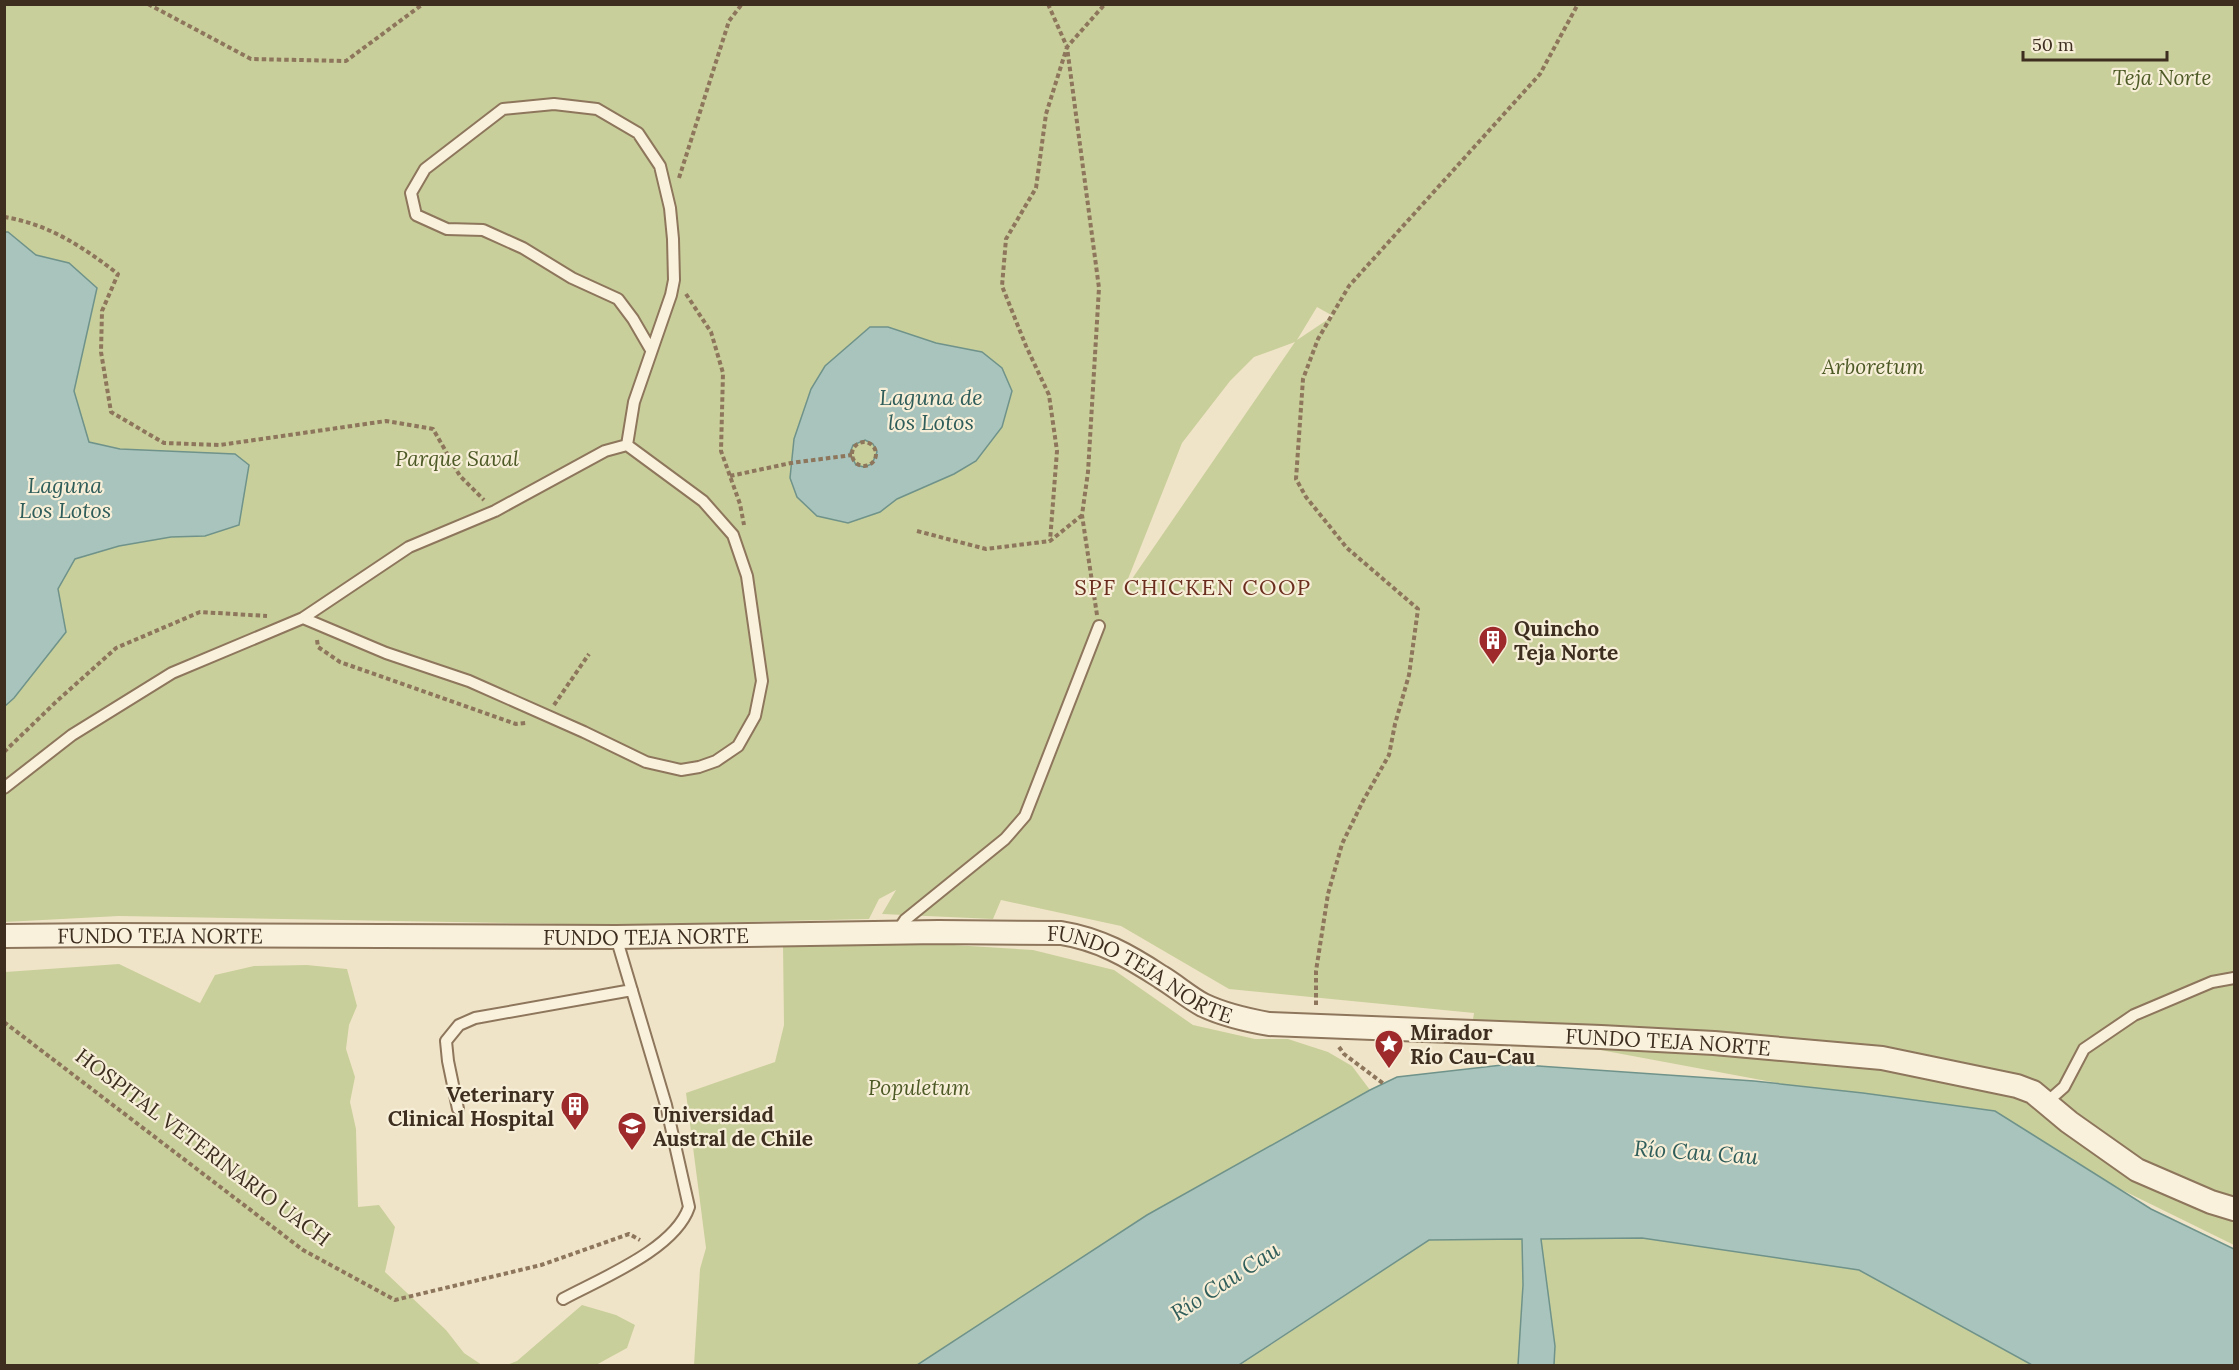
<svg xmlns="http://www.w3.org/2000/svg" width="2239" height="1370" viewBox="0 0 2239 1370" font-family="Lora,serif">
	<rect width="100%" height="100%" fill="#f0e4c8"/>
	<!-- green -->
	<path fill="#c9cf9b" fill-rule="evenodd" d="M5 5H2234V1245L2120 1189 1992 1115 1809 1089 1472 1026 1474 1013 1229 989 1121 926 1001 900 993 919 882 914 896 890 879 899 869 919 620 925 119 916 5 922ZM1317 307 1333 316 1297 340ZM1295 342 1125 589H1124L1182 443 1230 381 1254 357Z
		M888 944H937L1033 950 1114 970 1193 1025 1255 1039H1288L1328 1052 1352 1066 1370 1090 1147 1215 917 1366 694 1365 700 1269 706 1248 686 1093 775 1062 784 1025 783 946Z
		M119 964 200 1003 215 975 254 966 307 965 347 969 357 1006 349 1025 346 1049 355 1077 350 1102 356 1129 358 1207 379 1205 395 1227 385 1272 446 1330 464 1353 482 1365H5V972Z
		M1642 1238 1859 1270 2032 1365 1239 1366 1429 1240Z
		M582 1305 616 1315 635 1325 627 1348 596 1365H507L517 1361Z"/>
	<!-- water -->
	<path fill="#a9c4bc" stroke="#6f938a" stroke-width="1.5" fill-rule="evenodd" d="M5 232H8L36 255 69 263 97 288 74 391 89 442 120 449 235 454 249 465 239 525 205 536 171 537 119 546 75 559 58 589 66 632 14 698 5 706Z
		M870 327H888L936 343 982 352 1002 368 1012 391 1002 427 976 461 954 474 897 499 880 512 848 523 817 516 797 497 790 478 794 439 811 389 825 366ZM865 440 873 444 877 452 872 464 864 467 856 465 850 453 853 445Z
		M1511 1064 1754 1081 1863 1093 1995 1111 2151 1209 2234 1249V1365H2032L1859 1270 1642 1238 1541 1239 1555 1346 1554 1365H1518L1523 1285 1522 1239 1429 1240 1239 1365H917L1147 1215 1370 1090 1397 1077Z"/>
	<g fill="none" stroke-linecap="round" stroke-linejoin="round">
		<!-- lane casing -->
		<g stroke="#8d765c" stroke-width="14">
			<path id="lane" d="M627 445 634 402 671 295 674 280 673 239 670 208 660 166 638 133 597 109 554 104 503 109 425 169 411 193 416 215 447 229 483 230 523 248 572 278 618 299 633 319 651 350
				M4 788 72 735 172 673 303 618 409 547 495 511 605 451 627 445 703 501 733 535 747 576 762 681 755 716 738 746 716 761 699 767 681 770 646 762 584 732 469 681 386 653 303 618
				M897 932 905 920 1005 839 1025 816 1099 626
				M2047 1102 2064 1087 2084 1049 2134 1015 2212 982 2234 978
				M458 1109 448 1061 446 1041 459 1025 475 1018 632 990
				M563 1299C602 1278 675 1249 689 1207L666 1105 616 937"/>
		</g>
		<!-- street casing -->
		<g stroke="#8d765c" stroke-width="26">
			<g id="street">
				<path id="s1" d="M4 936 109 935 616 937 938 932 1061 933C1099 939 1129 956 1161 977 1176 986 1188 997 1203 1005 1224 1015 1246 1020 1269 1024L1601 1037 1714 1043 1882 1058 2017 1086 2033 1092 2069 1122 2137 1170 2211 1202 2234 1209"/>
			</g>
		</g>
		<!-- path -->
		<path stroke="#8d765c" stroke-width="4" stroke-dasharray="4.5 3" stroke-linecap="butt" d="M148 4 251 59 346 61 423 4
			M1048 4 1067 47 1046 114 1036 188 1006 239 1002 286 1026 346 1049 395 1057 451 1050 541
			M679 178 729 21 742 4
			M4 217C49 224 83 247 118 274L102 311 101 352 111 412 164 443 220 445 386 421 433 429 460 476 484 500
			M686 294 711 332 723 373 721 451 740 504 744 525
			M852 454a12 12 0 1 1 24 0a12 12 0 1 1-24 0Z
			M730 476 791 463 852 455
			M917 531 986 549 1050 541 1081 516
			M1097 615 1082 515 1088 472 1099 288 1067 47 1105 4
			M317 640 318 647 340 662 516 724 526 723
			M554 705 589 654
			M4 752 58 700 116 648 200 612 267 616
			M1316 1005V971L1328 894 1342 844 1363 801 1389 755 1395 724 1409 675 1418 609 1347 548 1306 497 1296 479 1303 379 1318 339 1349 286 1540 74 1578 4
			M4 1022 303 1250 395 1300 541 1265 629 1234 640 1240
			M1339 1047 1344 1054 1384 1084"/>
		<!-- lane -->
		<use href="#lane" stroke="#faf1dc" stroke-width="10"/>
		<!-- street -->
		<use href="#street" stroke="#faf1dc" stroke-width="22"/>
	</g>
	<!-- icons -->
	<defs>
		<g id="building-pin" transform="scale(1.5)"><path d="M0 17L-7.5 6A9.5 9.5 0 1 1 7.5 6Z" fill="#9e2a2b" stroke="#f7eed8"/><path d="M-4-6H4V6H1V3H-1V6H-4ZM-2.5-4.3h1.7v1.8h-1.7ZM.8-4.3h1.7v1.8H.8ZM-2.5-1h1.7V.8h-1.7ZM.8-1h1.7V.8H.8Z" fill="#fff"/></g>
		<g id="sight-pin" transform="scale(1.5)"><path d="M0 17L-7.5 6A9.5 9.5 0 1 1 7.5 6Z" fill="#9e2a2b" stroke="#f7eed8"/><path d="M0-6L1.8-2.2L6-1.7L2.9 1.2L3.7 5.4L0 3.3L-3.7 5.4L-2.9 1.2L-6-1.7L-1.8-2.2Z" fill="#fff"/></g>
		<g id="university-pin" transform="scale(1.5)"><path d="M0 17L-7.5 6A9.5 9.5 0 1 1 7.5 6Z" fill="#9e2a2b" stroke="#f7eed8"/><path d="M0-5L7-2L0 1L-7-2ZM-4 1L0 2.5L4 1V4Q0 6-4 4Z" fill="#fff"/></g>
	</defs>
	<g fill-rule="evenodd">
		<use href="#building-pin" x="1493" y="640"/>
		<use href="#sight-pin" x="1389" y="1044"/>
		<use href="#building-pin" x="575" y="1106"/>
		<use href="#university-pin" x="632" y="1126"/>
	</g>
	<g text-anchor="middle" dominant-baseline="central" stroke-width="4.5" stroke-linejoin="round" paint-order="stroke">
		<!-- park labels -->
		<g font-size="21" font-style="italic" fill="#4d5a26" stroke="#f7eed8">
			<text x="2162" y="77">Teja Norte</text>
			<text x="1873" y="366">Arboretum</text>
			<text x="457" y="458">Parque Saval</text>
			<text x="919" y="1087">Populetum</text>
		</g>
		<!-- poi labels -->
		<g font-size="21" font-weight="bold" fill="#3d2e20" stroke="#f7eed8" text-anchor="start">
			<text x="1514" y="628">Quincho<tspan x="1514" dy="24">Teja Norte</tspan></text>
			<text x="1410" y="1032">Mirador<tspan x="1410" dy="24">Río Cau-Cau</tspan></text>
			<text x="554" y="1094" text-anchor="end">Veterinary<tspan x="554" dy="24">Clinical Hospital</tspan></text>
			<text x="653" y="1114">Universidad<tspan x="653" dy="24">Austral de Chile</tspan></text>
		</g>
		<!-- street labels -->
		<g font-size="21" fill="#3d2e20" stroke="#f7eed8">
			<text stroke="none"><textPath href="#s1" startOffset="156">FUNDO TEJA NORTE</textPath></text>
			<text stroke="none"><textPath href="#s1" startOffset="642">FUNDO TEJA NORTE</textPath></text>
			<text stroke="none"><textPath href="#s1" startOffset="1146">FUNDO TEJA NORTE</textPath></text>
			<text stroke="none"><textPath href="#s1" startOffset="1686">FUNDO TEJA NORTE</textPath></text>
			<text transform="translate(203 1147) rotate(37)">HOSPITAL VETERINARIO UACH</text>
		</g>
		<!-- water labels -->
		<g font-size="22" font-style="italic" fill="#2f5d5a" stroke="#f7eed8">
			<text x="931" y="397">Laguna de<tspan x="931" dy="25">los Lotos</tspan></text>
			<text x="65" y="485">Laguna<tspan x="65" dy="25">Los Lotos</tspan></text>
			<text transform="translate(1696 1152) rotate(4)">Río Cau Cau</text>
			<text transform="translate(1225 1281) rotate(-33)">Río Cau Cau</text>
		</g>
		<!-- neighbourhood labels -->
		<g font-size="22" letter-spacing="1.5" fill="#6b2e1e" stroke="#f7eed8">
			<text x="1193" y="587">SPF CHICKEN COOP</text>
		</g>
	</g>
	<!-- border -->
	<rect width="2239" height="1370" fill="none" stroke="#3d2e20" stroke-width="12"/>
	<!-- scale -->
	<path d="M2023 51v9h144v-9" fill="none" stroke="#3d2e20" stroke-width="3"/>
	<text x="2032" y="51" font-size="18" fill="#3d2e20" stroke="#f7eed8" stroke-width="4.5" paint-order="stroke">50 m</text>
</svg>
